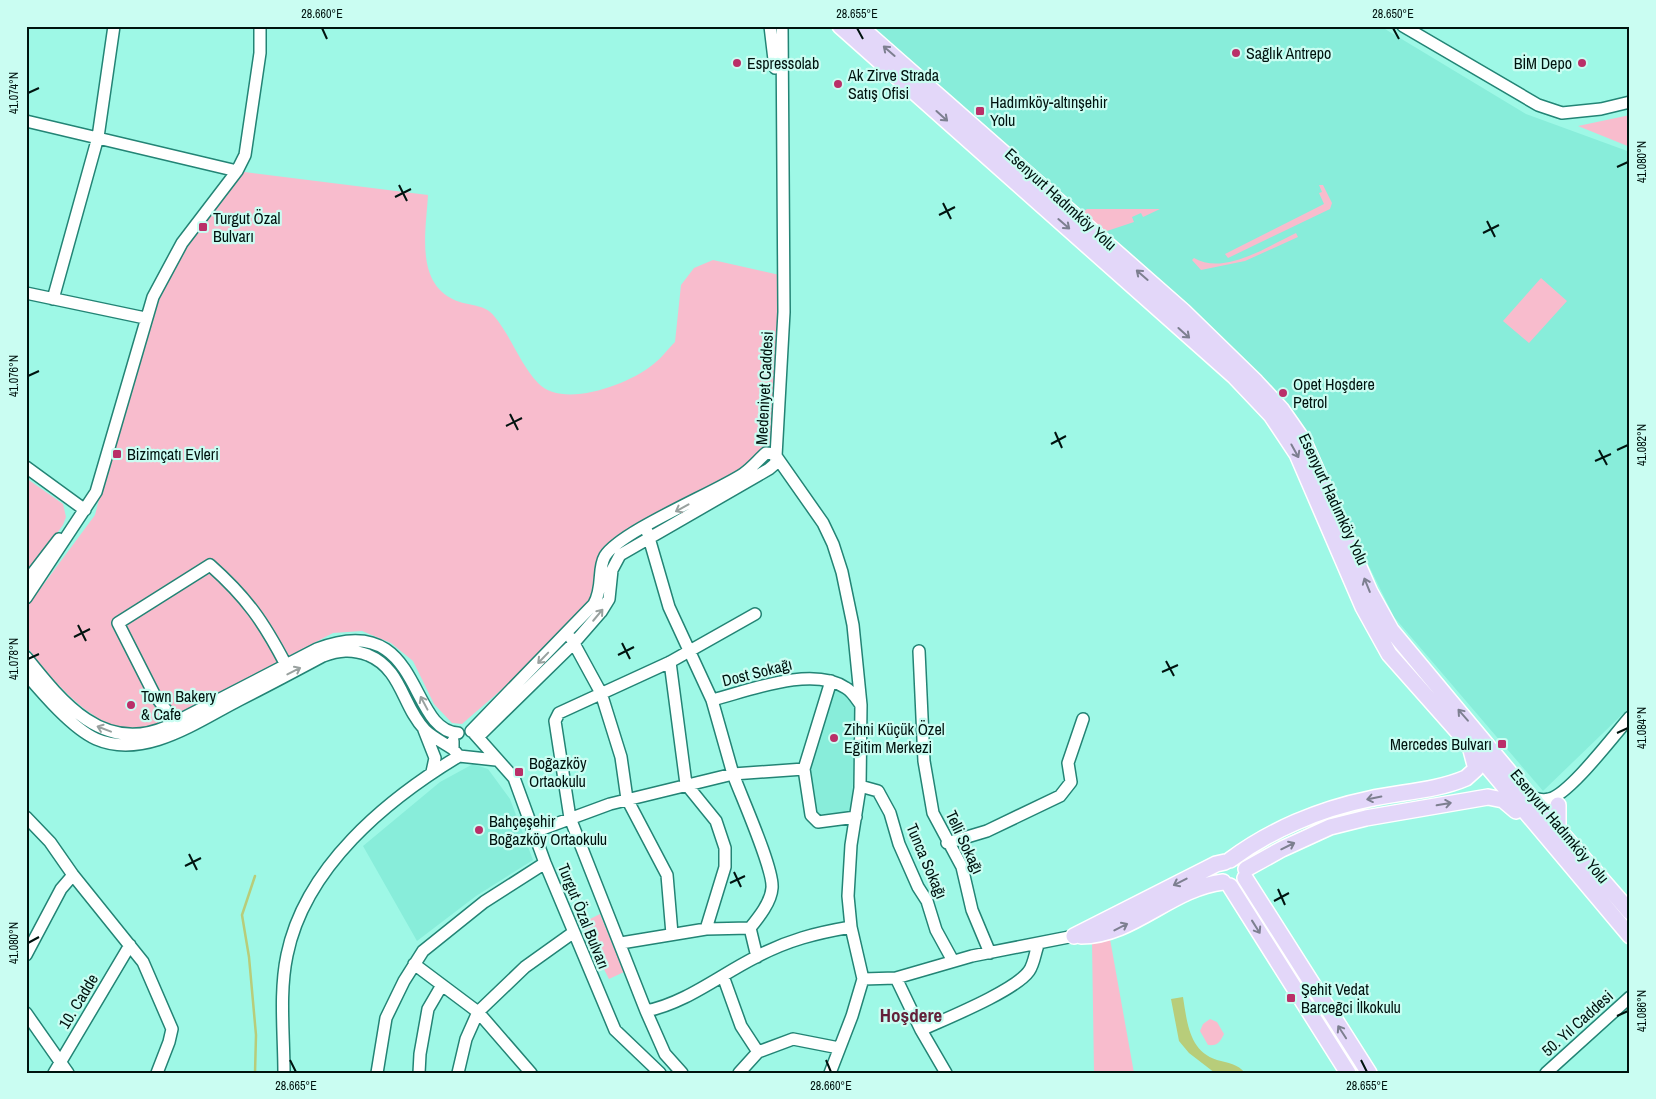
<svg xmlns="http://www.w3.org/2000/svg" width="1656" height="1099" viewBox="0 0 1656 1099" font-family="'Archivo Narrow',sans-serif">
	<rect width="100%" height="100%" fill="#9ef8e6"/>
	<!-- built -->
	<path fill="#88edda" d="M863 26H1380L1526 114 1630 152V707L1543 791 1394 617 1298 421 1158 280 948 92Z
		M829 688 836 689 844 694 855 707 852 812 845 818 818 822 804 769Z
		M473 764 488 769 510 799 533 860 476 896 417 941 363 846 440 782Z"/>
	<!-- green -->
	<path fill="#f8bccd" d="M1630 115V147L1578 126Z
		M237 171 428 195C426 232 414 287 460 302 472 306 486 305 494 316 511 336 520 364 538 383 562 409 627 385 651 366 660 360 667 350 675 342L681 285 694 268 713 260 784 276 776 430 766 453 611 550 602 584 568 632 462 724 452 723 434 704 413 661 391 643 362 631 333 633 172 717C164 721 156 725 147 727 99 740 52 679 26 646V608L95 515 145 318 169 266Z
		M1319 185H1323L1332 203 1330 209 1228 258 1225 254 1324 204 1319 193 1322 192Z
		M1087 209H1160L1143 217 1141 213 1132 217 1134 222 1107 231H1104L1082 212Z
		M1296 233 1298 237 1245 261 1201 270 1192 260 1194 258C1224 276 1268 246 1296 233Z
		M1541 278 1567 301 1529 343 1503 321Z
		M26 478 63 504 66 517 63 525 26 575Z
		M600 914 624 972 609 979 584 930 590 919Z
		M1110 939 1134 1073H1094L1092 942Z
		M1210 1019 1217 1022 1224 1034C1220 1042 1218 1046 1208 1045L1200 1031 1203 1024Z"/>
	<!-- water -->
	<path fill="#b8cd7a" d="M1183 997C1187 1022 1189 1051 1217 1060 1228 1063 1238 1064 1245 1073H1215L1189 1053 1179 1041 1171 999Z"/>
	<g fill="none" stroke-linecap="round" stroke-linejoin="round">
		<!-- stream -->
		<path stroke="#b8cd7a" stroke-width="2.5" d="M255 876 242 915 249 957 256 1035 255 1073"/>
		<!-- minor casing -->
		<g stroke="#238475" stroke-width="14">
			<path id="minor" d="M770 26 775 68
				M782 26 784 312 776 456 823 523 833 544 842 572 853 625 861 705 860 788 851 845 848 896 851 927 863 979 852 1016 830 1073
				M1403 26 1538 105 1562 113 1601 109 1630 102
				M26 121 237 171
				M26 293 145 318
				M53 299 98 137 114 26
				M26 467 85 510
				M26 582 59 539
				M26 598 96 492 153 297 182 243 237 171 245 155 260 53V26
				M755 614 670 662 559 713 555 721 570 818 646 1011C686 1003 720 975 756 957 788 940 816 933 851 927
				M571 638 601 693 621 757 627 799 667 875 672 934
				M919 651 924 761 933 813 962 867 972 910 990 953
				M26 657C62 702 103 754 166 727L317 649C423 608 407 731 458 733
				M670 662 686 784 716 821 725 848V867L706 929
				M26 674C43 694 72 728 96 739 144 760 198 721 239 700 267 686 295 671 323 656 339 650 352 649 368 655 402 669 402 706 425 730 432 737 444 743 453 749
				M831 681 804 769 811 815 818 822 856 817
				M712 700C748 691 812 665 846 688 852 691 857 700 861 705
				M175 722 154 694 118 623 210 565C247 598 263 621 286 665
				M424 730 435 758 432 772
				M471 731 594 604C604 586 597 570 605 556 621 531 714 493 743 474 752 468 758 460 766 453L775 454 776 463 769 469 620 555 612 570 609 599 601 612 574 643 478 737
				M473 732 514 778 545 863 615 1030 660 1073
				M453 741V749L459 756 496 760
				M860 786 878 791 890 813 899 844 918 887 927 901 936 930 953 961
				M1530 797C1536 799 1543 801 1549 799 1569 795 1615 734 1630 717
				M26 817 50 842 73 875 143 962 172 1029 169 1042 157 1073
				M534 832 610 804 733 774 712 700 669 607 647 531
				M947 843 987 831 1060 796 1071 782 1068 763 1083 719
				M750 928C759 917 771 902 772 888 774 869 741 796 733 774L804 769
				M621 943 706 929 750 928 757 957
				M26 955 61 889 73 875
				M414 964 478 1012 531 1073
				M723 976 741 1026 758 1052 793 1039 839 1048
				M896 978 921 1030 946 1073
				M863 979 896 978 972 956 1074 936
				M646 1011 665 1054 682 1073
				M26 1013 68 1073
				M921 1030C945 1019 1015 991 1029 971 1034 964 1035 953 1038 945
				M54 1073 130 945
				M284 1073C284 1034 279 993 287 955 305 867 386 800 459 756
				M377 1073 386 1018 404 981 423 951 484 902 545 863
				M419 1073 420 1054 428 1009 442 985
				M458 1073 466 1039 478 1012 525 967 574 932
				M739 1073 758 1052
				M1546 1073 1630 997"/>
		</g>
		<!-- major casing -->
		<g stroke="#fff" stroke-width="18">
			<path id="major" d="M840 26 1235 377 1271 415 1297 454 1363 607 1389 654 1467 742 1630 936
				M859 26 1183 311 1256 382 1281 409 1304 442 1370 592 1391 630 1530 797 1630 912
				M1558 805V829
				M1230 860C1270 830 1320 809 1369 799 1400 792 1436 791 1466 778L1476 769 1471 750
				M1246 869 1282 849 1330 827 1366 818 1488 797 1503 800 1516 811
				M1245 878 1369 1073
				M1230 886 1348 1073
				M1074 936 1216 864 1225 862
				M1081 936C1133 936 1171 888 1223 882"/>
		</g>
		<!-- minor -->
		<use href="#minor" stroke="#fff" stroke-width="11"/>
		<!-- major -->
		<use href="#major" stroke="#e3d7f9" stroke-width="15"/>
	</g>
	<!-- one-way arrows -->
	<defs><path id="oneway-shaft" d="M-6 0H5M1.5-3L5.5 0L1.5 3" fill="none" stroke-width="1.6" stroke-linecap="round" stroke-linejoin="round" transform="scale(1.25)"/></defs>
	<g stroke="#7d7f90">
		<use href="#oneway-shaft" transform="translate(889 51) rotate(-139)"/>
		<use href="#oneway-shaft" transform="translate(942 116) rotate(42)"/>
		<use href="#oneway-shaft" transform="translate(1064 224) rotate(41)"/>
		<use href="#oneway-shaft" transform="translate(1142 275) rotate(-139)"/>
		<use href="#oneway-shaft" transform="translate(1184 333) rotate(42)"/>
		<use href="#oneway-shaft" transform="translate(1295 451) rotate(61)"/>
		<use href="#oneway-shaft" transform="translate(1367 585) rotate(-112)"/>
		<use href="#oneway-shaft" transform="translate(1463 715) rotate(-131)"/>
		<use href="#oneway-shaft" transform="translate(1374 798) rotate(169)"/>
		<use href="#oneway-shaft" transform="translate(1444 804) rotate(-10)"/>
		<use href="#oneway-shaft" transform="translate(1288 846) rotate(-26)"/>
		<use href="#oneway-shaft" transform="translate(1180 882) rotate(153)"/>
		<use href="#oneway-shaft" transform="translate(1121 927) rotate(-27)"/>
		<use href="#oneway-shaft" transform="translate(1256 927) rotate(58)"/>
		<use href="#oneway-shaft" transform="translate(1342 1032) rotate(-123)"/>
	</g>
	<g stroke="#99a19f">
		<use href="#oneway-shaft" transform="translate(682 508) rotate(151)"/>
		<use href="#oneway-shaft" transform="translate(598 615) rotate(-50)"/>
		<use href="#oneway-shaft" transform="translate(543 658) rotate(134)"/>
		<use href="#oneway-shaft" transform="translate(294 671) rotate(-27)"/>
		<use href="#oneway-shaft" transform="translate(424 703) rotate(-118)"/>
		<use href="#oneway-shaft" transform="translate(104 729) rotate(-159)"/>
	</g>
	<!-- ticks -->
	<path fill="none" stroke="#00130f" stroke-width="2" d="M322 28 327 39M857 28 863 39M1393 28 1399 39M28 93 39 88M1617 167 1628 162M399 185 407 201M395 197 411 189M943 203 951 219M939 215 955 207M1487 221 1495 237M1483 233 1499 225M28 376 39 371M510 414 518 430M506 426 522 418M1055 432 1062 448M1051 444 1066 436M1599 450 1607 465M1617 450 1628 445M1595 461 1611 454M78 625 86 641M74 637 90 629M622 643 630 659M618 655 634 647M28 659 39 654M1166 661 1174 676M1162 672 1178 665M1617 733 1628 728M189 854 197 870M185 866 201 858M734 872 741 887M730 883 745 876M1278 889 1285 905M1274 901 1289 893M28 943 39 937M1617 1016 1628 1011M290 1060 296 1072M826 1060 831 1072M1361 1060 1367 1072"/>
	<!-- markers -->
	<g fill="#ba2f68" stroke="#cafdf2" stroke-width="2">
		<circle cx="1236" cy="53" r="5"/>
		<circle cx="737" cy="63" r="5"/>
		<circle cx="1582" cy="63" r="5"/>
		<circle cx="838" cy="84" r="5"/>
		<rect x="975" y="106" width="10" height="10" rx="2.5"/>
		<rect x="198" y="222" width="10" height="10" rx="2.5"/>
		<circle cx="1283" cy="393" r="5"/>
		<rect x="112" y="449" width="10" height="10" rx="2.5"/>
		<circle cx="131" cy="705" r="5"/>
		<circle cx="834" cy="738" r="5"/>
		<rect x="1497" y="739" width="10" height="10" rx="2.5"/>
		<rect x="514" y="767" width="10" height="10" rx="2.5"/>
		<circle cx="479" cy="830" r="5"/>
		<rect x="1286" y="993" width="10" height="10" rx="2.5"/>
	</g>
	<g text-anchor="middle" dominant-baseline="central" stroke-width="4.5" stroke-linejoin="round" paint-order="stroke">
		<!-- poi labels -->
		<g font-size="16" fill="#00130f" stroke="#cafdf2" text-anchor="start">
			<text x="1246" y="53">Sağlık Antrepo</text>
			<text x="747" y="63">Espressolab</text>
			<text x="1572" y="63" text-anchor="end">BİM Depo</text>
			<text x="848" y="75">Ak Zirve Strada<tspan x="848" dy="18">Satış Ofisi</tspan></text>
			<text x="990" y="102">Hadımköy-altınşehir<tspan x="990" dy="18">Yolu</tspan></text>
			<text x="213" y="218">Turgut Özal<tspan x="213" dy="18">Bulvarı</tspan></text>
			<text x="1293" y="384">Opet Hoşdere<tspan x="1293" dy="18">Petrol</tspan></text>
			<text x="127" y="454">Bizimçatı Evleri</text>
			<text x="141" y="696">Town Bakery<tspan x="141" dy="18">&amp; Cafe</tspan></text>
			<text x="844" y="729">Zihni Küçük Özel<tspan x="844" dy="18">Eğitim Merkezi</tspan></text>
			<text x="1492" y="744" text-anchor="end">Mercedes Bulvarı</text>
			<text x="529" y="763">Boğazköy<tspan x="529" dy="18">Ortaokulu</tspan></text>
			<text x="489" y="821">Bahçeşehir<tspan x="489" dy="18">Boğazköy Ortaokulu</tspan></text>
			<text x="1301" y="989">Şehit Vedat<tspan x="1301" dy="18">Barceğci İlkokulu</tspan></text>
		</g>
		<!-- street labels -->
		<g font-size="16" fill="#00130f" stroke="#cafdf2">
			<text transform="translate(1061 199) rotate(42)">Esenyurt Hadımköy Yolu</text>
			<text transform="translate(764 388) rotate(-87)">Medeniyet Caddesi</text>
			<text transform="translate(1334 499) rotate(65)">Esenyurt Hadımköy Yolu</text>
			<text transform="translate(757 672) rotate(-14)">Dost Sokağı</text>
			<text transform="translate(1560 826) rotate(50)">Esenyurt Hadımköy Yolu</text>
			<text transform="translate(965 842) rotate(65)">Telli Sokağı</text>
			<text transform="translate(927 861) rotate(67)">Tunca Sokağı</text>
			<text transform="translate(584 916) rotate(68)">Turgut Özal Bulvarı</text>
			<text transform="translate(78 1001) rotate(-59)">10. Cadde</text>
			<text transform="translate(1577 1023) rotate(-42)">50. Yıl Caddesi</text>
		</g>
		<!-- quarter labels -->
		<g font-size="19" font-weight="bold" fill="#632039" stroke="#cafdf2">
			<text x="911" y="1015">Hoşdere</text>
		</g>
	</g>
	<!-- border -->
	<rect width="1656" height="1099" fill="none" stroke="#cafdf2" stroke-width="55"/>
	<rect x="28" y="28" width="1600" height="1044" fill="none" stroke="#00130f" stroke-width="2"/>
	<g font-size="12" text-anchor="middle" fill="#00130f">
		<text x="322" y="18">28.660°E</text>
		<text x="857" y="18">28.655°E</text>
		<text x="1393" y="18">28.650°E</text>
		<text transform="translate(14 93) rotate(-90)" y="4">41.074°N</text>
		<text transform="translate(1642 162) rotate(-90)" y="4">41.080°N</text>
		<text transform="translate(14 376) rotate(-90)" y="4">41.076°N</text>
		<text transform="translate(1642 445) rotate(-90)" y="4">41.082°N</text>
		<text transform="translate(14 659) rotate(-90)" y="4">41.078°N</text>
		<text transform="translate(1642 728) rotate(-90)" y="4">41.084°N</text>
		<text transform="translate(14 943) rotate(-90)" y="4">41.080°N</text>
		<text transform="translate(1642 1011) rotate(-90)" y="4">41.086°N</text>
		<text x="296" y="1090">28.665°E</text>
		<text x="831" y="1090">28.660°E</text>
		<text x="1367" y="1090">28.655°E</text>
	</g>
</svg>
